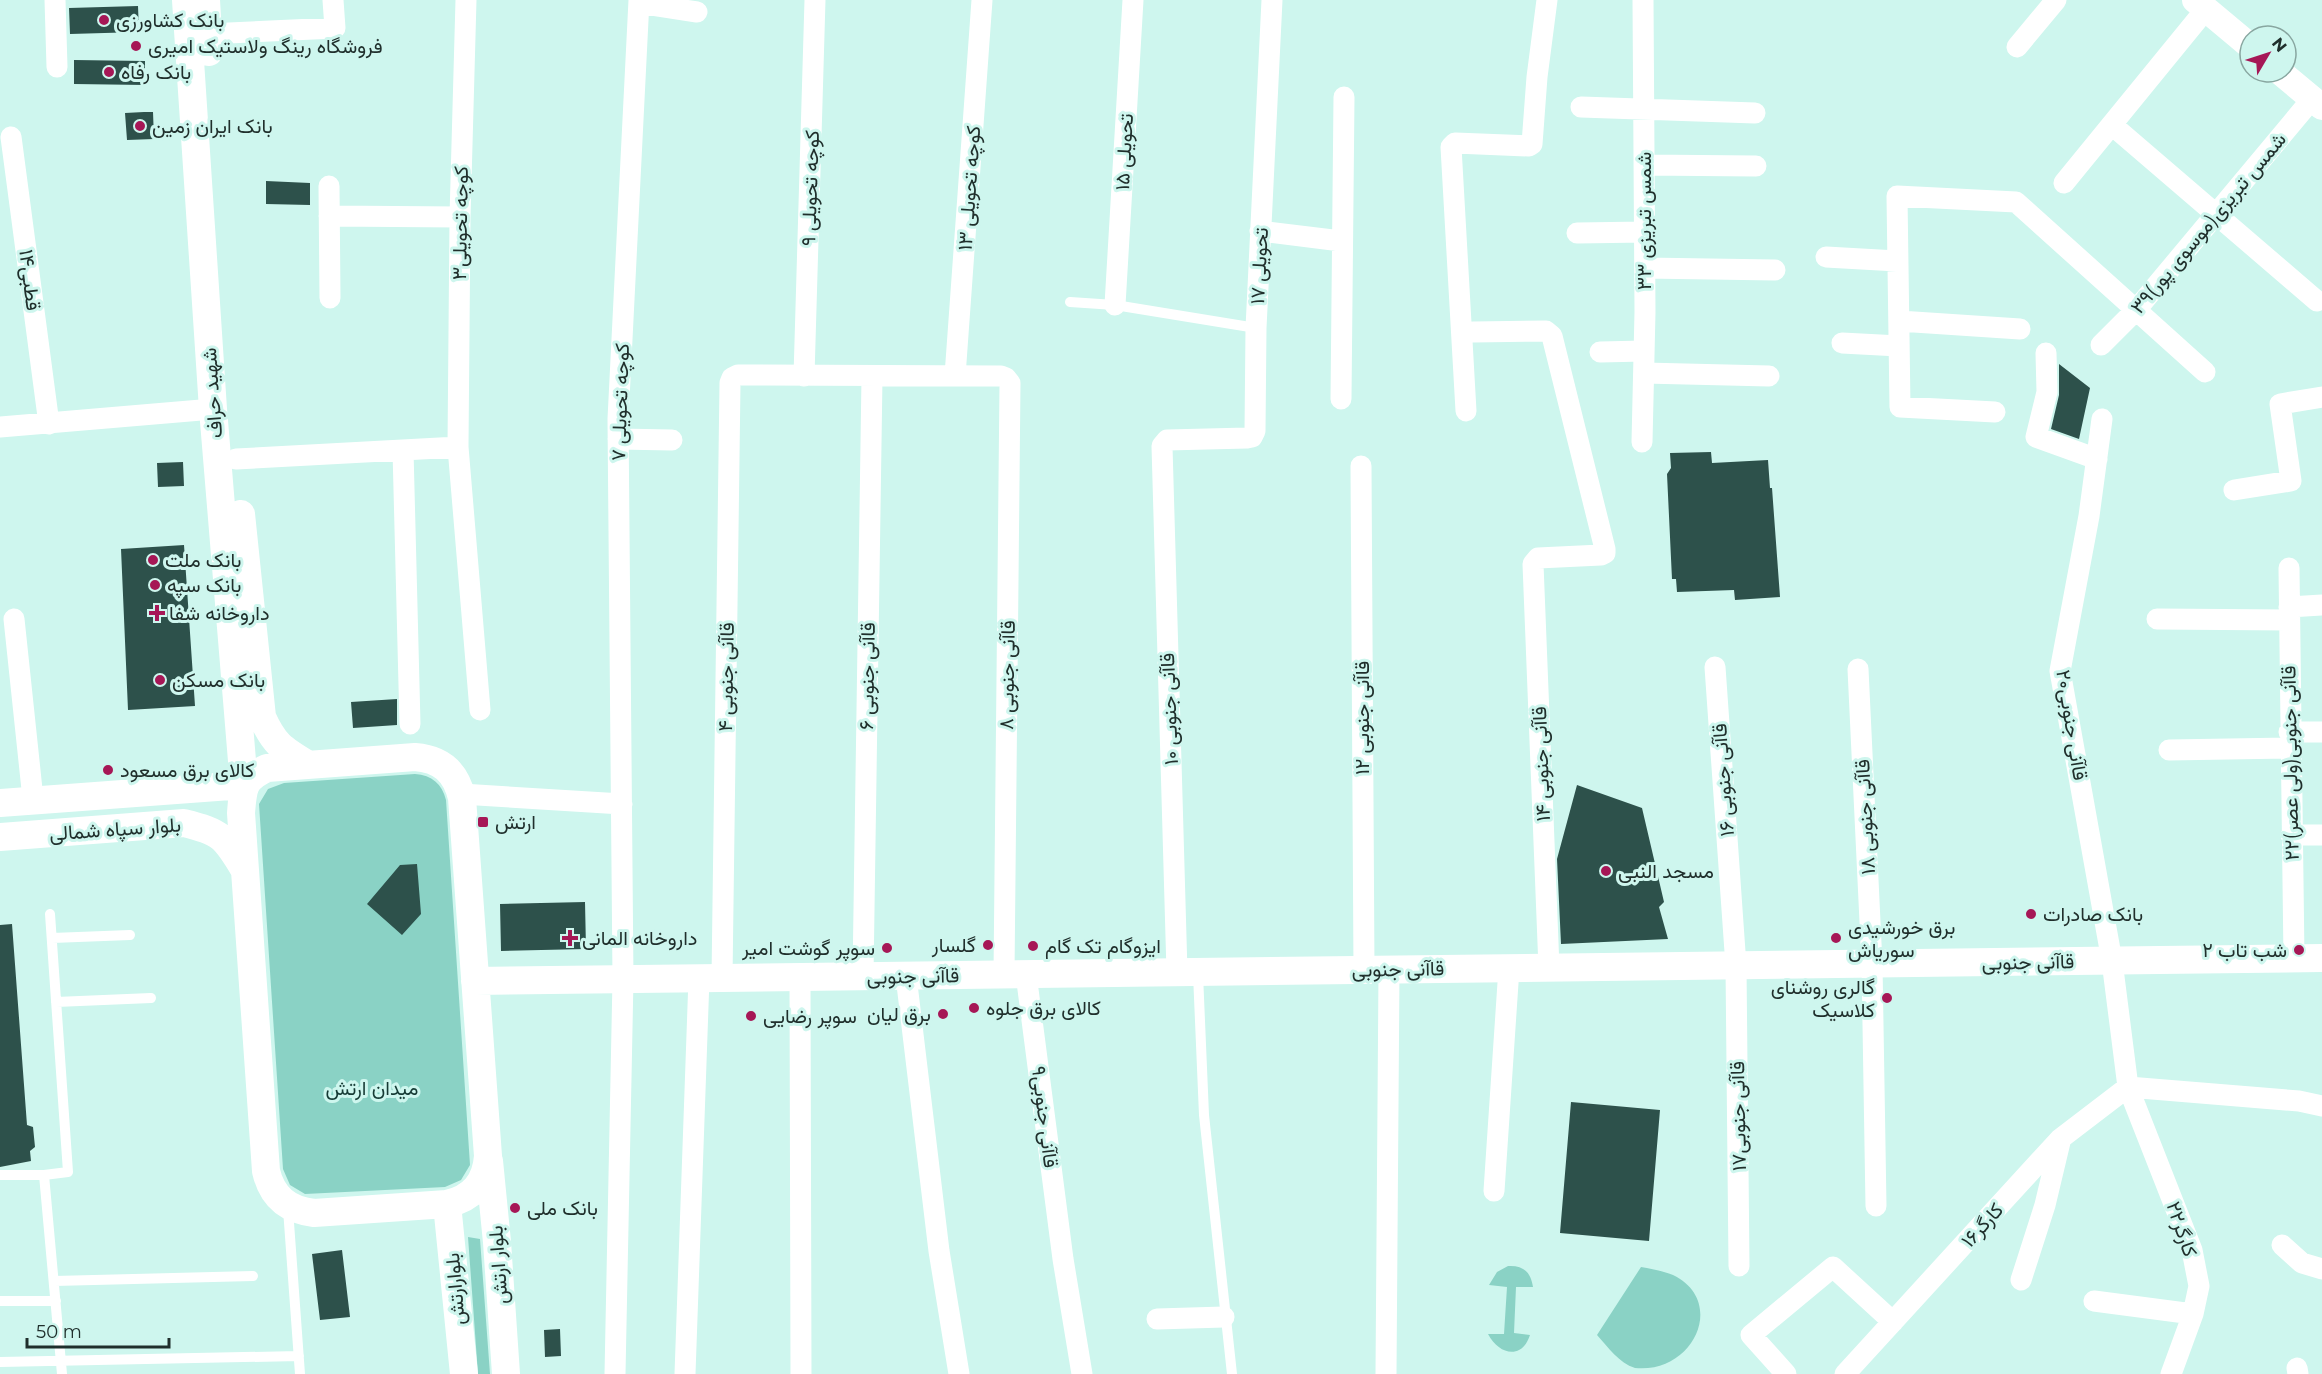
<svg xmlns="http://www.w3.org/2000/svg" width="2322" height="1374" viewBox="0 0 2322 1374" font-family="Montserrat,Vazirmatn,sans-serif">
	<rect width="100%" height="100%" fill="#cef6ee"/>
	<!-- green -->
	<path fill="#8ad2c5" d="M415 774C432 775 442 784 446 800L470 1165 461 1180 445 1187 305 1194 290 1185 283 1169 259 804 268 789 284 783Z
		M468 1237 480 1239 490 1374H478Z
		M1508 1266C1524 1265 1531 1273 1533 1287H1516L1514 1333 1530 1335C1522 1360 1499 1355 1488 1334H1504L1507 1287 1489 1285 1497 1272Z
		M1641 1267C1652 1269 1663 1271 1673 1275 1727 1301 1694 1374 1635 1368 1619 1363 1608 1347 1597 1335Z"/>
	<!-- building -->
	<path fill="#2d514b" d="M138 6 139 32 70 34 69 8Z
		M74 60 145 61V85L74 84Z
		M144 112H153L154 139 127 140 125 113Z
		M266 181 310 183V205L266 204Z
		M2059 364 2090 388 2079 439 2051 429 2059 395Z
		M1711 452 1712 463 1768 460 1770 488H1772L1780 597 1735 600 1734 590 1677 592 1676 579H1672L1667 474 1671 468 1670 453Z
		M183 462 184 486 158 487 157 463Z
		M184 545 195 706 128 710 121 549Z
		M397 699V725L353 728 351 702Z
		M1577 785 1642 808 1664 902 1659 907 1668 939 1561 944 1557 859Z
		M417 864 421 914 402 935 367 904 400 865Z
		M585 902 586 949 501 951 500 904Z
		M12 924 27 1125 33 1127 35 1147 30 1151 31 1161 0 1167V925Z
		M1571 1102 1660 1110 1649 1241 1560 1233Z
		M342 1250 350 1317 320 1320 312 1254Z
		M560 1329 561 1356 545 1357 544 1330Z"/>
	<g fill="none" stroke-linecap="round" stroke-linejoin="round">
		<!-- service -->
		<path stroke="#fff" stroke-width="10" d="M1070 302 1115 305 1256 328
			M50 914 68 1172 44 1175 62 1374
			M52 938 130 935
			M1198 974 1204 1115 1232 1374
			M56 1002 151 998
			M0 1175H44
			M288 1209 300 1374
			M54 1281 253 1276
			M0 1301H56
			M0 1362 299 1356"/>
		<!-- minor -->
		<path stroke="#fff" stroke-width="21" d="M55 0 57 67
			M466 0 460 217 458 447 480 710
			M639 3 697 12
			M207 34 335 28 333 0
			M2017 47 2056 0
			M1581 107 1755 113
			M2112 125 2317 301
			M11 137 49 424
			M1644 165 1756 166
			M2064 183 2206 9
			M329 186 330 298
			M329 216 460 217
			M1260 231 1341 241
			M1577 233 1645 232
			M1826 257 1897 261
			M1645 268 1775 270
			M1115 305 1133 0
			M1899 321 2020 329
			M1473 332 1546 331 1552 336 1605 549V553L1601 555 1538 558 1533 564 1549 968
			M1842 343 1899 346
			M2101 345 2136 310 2312 99
			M1600 352 1644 351
			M2046 353 2047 392 2036 437 2097 459
			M1644 373 1769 376
			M804 376 815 0
			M955 376 982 0
			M1341 399 1344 97
			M1466 411 1451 147 1455 143 1529 146 1532 144 1537 77 1547 0
			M1995 412 1900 407 1897 196 2016 202 2205 372
			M2102 419 2089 516 2060 671 2112 961 2128 1087 2192 1250 2199 1286 2193 1314 2171 1374
			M0 427 213 409
			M618 439 672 440
			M1642 442 1645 312 1643 0
			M403 450 410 724
			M236 459 458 447
			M1361 466 1364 970
			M2234 490 2291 481 2280 404 2322 397
			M2289 568 2294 959
			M2289 607 2322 605
			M14 619 33 799
			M2157 619 2289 620
			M1715 667 1736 966 1739 1266
			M1858 669 1872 964 1876 1206
			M2289 732H2322
			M2169 750 2290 748
			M461 794 622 804
			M2291 835H2322
			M1177 972 1162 446 1167 440 1247 438 1252 437 1255 431 1256 328 1272 0
			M1026 974 1063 1259 1082 1374
			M863 976 872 377
			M906 976 939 1251 959 1374
			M800 977 801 1374
			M722 978 730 383 732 378 738 375 1001 376 1006 378 1010 383 1004 974
			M2128 1087 2299 1101 2322 1106
			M1494 1191 1509 968
			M2282 1245 2302 1263 2322 1269
			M2021 1280 2045 1205 2060 1142
			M2094 1301 2193 1314
			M1157 1319 1224 1317
			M2297 1368 2298 1374
			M615 1374 623 979 618 419 639 0
			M685 1374 699 978
			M1386 1374 1389 970
			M1786 1374 1751 1335 1833 1267 1893 1322
			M1845 1374 2060 1139 2128 1087"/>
		<!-- tertiary -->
		<path stroke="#fff" stroke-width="26" d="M2195 0 2250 46
			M2280 72 2322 107"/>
		<!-- secondary -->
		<path stroke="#fff" stroke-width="28" d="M206 0 209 52
			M241 514 262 717C274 744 282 749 307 764
			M415 757C441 759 456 772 462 798L488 1156C486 1182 473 1198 447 1204L314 1213C288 1210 272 1197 266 1171L241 813C243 788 243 779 267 768Z
			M0 803 244 785 213 409 186 0
			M0 837 184 823C221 832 225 837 244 869
			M475 981 2322 958
			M489 1161 497 1242 506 1374
			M447 1204 464 1374"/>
	</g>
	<!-- markers -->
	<g fill="#a61756" stroke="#cef6ee" stroke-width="2">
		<circle cx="104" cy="20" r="6"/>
		<circle cx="136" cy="46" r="6"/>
		<circle cx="109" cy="72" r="6"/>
		<circle cx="140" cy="126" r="6"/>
		<circle cx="153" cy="560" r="6"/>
		<circle cx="155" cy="585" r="6"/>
		<path d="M154 604h6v6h6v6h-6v6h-6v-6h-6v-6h6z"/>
		<circle cx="160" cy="680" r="6"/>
		<circle cx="108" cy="770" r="6"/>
		<rect x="477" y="816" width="12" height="12" rx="3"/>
		<circle cx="1606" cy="871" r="6"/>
		<circle cx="2031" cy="914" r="6"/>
		<path d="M567 929h6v6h6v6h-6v6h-6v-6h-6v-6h6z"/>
		<circle cx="1836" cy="938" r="6"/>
		<circle cx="988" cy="945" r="6"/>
		<circle cx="1033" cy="946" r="6"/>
		<circle cx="887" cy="948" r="6"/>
		<circle cx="2299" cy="950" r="6"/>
		<circle cx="1887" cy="998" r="6"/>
		<circle cx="974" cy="1008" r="6"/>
		<circle cx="943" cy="1014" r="6"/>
		<circle cx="751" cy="1016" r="6"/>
		<circle cx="515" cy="1208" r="6"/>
	</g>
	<g text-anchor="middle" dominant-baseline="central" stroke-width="6" stroke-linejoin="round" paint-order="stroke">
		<!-- poi labels -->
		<g font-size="20" fill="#202f2c" stroke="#cef6ee" text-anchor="start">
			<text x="116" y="20">بانک کشاورزی</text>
			<text x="148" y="46">فروشگاه رینگ ولاستیک امیری</text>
			<text x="121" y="72">بانک رفاه</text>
			<text x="152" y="126">بانک ایران زمین</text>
			<text x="165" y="560">بانک ملت</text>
			<text x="167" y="585">بانک سپه</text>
			<text x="169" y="613">داروخانه شفا</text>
			<text x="172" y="680">بانک مسکن</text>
			<text x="120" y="770">کالای برق مسعود</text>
			<text x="495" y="822">ارتش</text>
			<text x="1618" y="871">مسجد النبی</text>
			<text x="2043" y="914">بانک صادرات</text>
			<text x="1848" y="927">برق خورشیدی<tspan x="1848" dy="23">سوریاش</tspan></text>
			<text x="582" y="938">داروخانه المانی</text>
			<text x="976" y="945" text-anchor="end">گلسار</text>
			<text x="1045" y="946">ایزوگام تک گام</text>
			<text x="875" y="948" text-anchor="end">سوپر گوشت امیر</text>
			<text x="2287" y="950" text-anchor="end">شب تاب ۲</text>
			<text x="1875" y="987" text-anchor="end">گالری روشنای<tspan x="1875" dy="23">کلاسیک</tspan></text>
			<text x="986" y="1008">کالای برق جلوه</text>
			<text x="931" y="1014" text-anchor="end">برق لیان</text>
			<text x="763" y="1016">سوپر رضایی</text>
			<text x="527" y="1208">بانک ملی</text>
		</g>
		<!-- street labels -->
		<g font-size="20" fill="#202f2c" stroke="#cef6ee">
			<text transform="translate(1124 152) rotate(-87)">تحویلی ۱۵</text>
			<text transform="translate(810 188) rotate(-88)">کوچه تحویلی ۹</text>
			<text transform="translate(969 188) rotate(-86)">کوچه تحویلی ۱۳</text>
			<text transform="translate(1644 221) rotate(-90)">شمس تبریزی ۳۳</text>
			<text transform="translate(460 223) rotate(-89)">کوچه تحویلی۳</text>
			<text transform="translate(2208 223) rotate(-50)">شمس تبریزی(موسوی پور)۳۹</text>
			<text transform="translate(1259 266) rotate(-87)">تحویلی ۱۷</text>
			<text transform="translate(30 280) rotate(83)">قطبی۱۴</text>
			<text transform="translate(212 393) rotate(-94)">شهید حراف</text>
			<text transform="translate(620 402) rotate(-88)">کوچه تحویلی ۷</text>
			<text transform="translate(1007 675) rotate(-89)">قاآنی جنوبی ۸</text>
			<text transform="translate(867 676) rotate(-89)">قاآنی جنوبی ۶</text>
			<text transform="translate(726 677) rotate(-89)">قاآنی جنوبی ۴</text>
			<text transform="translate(1169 709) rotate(-92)">قاآنی جنوبی ۱۰</text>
			<text transform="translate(1362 718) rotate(-90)">قاآنی جنوبی ۱۲</text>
			<text transform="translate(2072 725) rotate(81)">۲۰قاآنی جنوبی</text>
			<text transform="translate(2290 763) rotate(-91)">۲۲قاآنی جنوبی(ولی عصر)</text>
			<text transform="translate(1541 764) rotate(-92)">قاآنی جنوبی ۱۴</text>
			<text transform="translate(1723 780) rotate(-94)">قاآنی جنوبی ۱۶</text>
			<text transform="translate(1865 817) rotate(-93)">قاآنی جنوبی ۱۸</text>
			<text transform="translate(115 829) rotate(-4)">بلوار سپاه شمالی</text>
			<text transform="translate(2028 962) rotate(-1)">قاآنی جنوبی</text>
			<text transform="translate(1398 969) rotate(-1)">قاآنی جنوبی</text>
			<text transform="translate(913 976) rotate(-1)">قاآنی جنوبی</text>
			<text transform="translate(1738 1116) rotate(-91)">قاآنی جنوبی۱۷</text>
			<text transform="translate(1045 1117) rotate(83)">قاآنی جنوبی۹</text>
			<text transform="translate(1982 1225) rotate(-48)">کارگر۱۶</text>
			<text transform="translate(2182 1229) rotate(71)">۲۲کارگر</text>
			<text transform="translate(498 1265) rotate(-94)">بلوار ارتش</text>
			<text transform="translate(455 1289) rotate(-95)">بلوارارتش</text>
		</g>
		<!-- park labels -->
		<g font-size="20" fill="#153a34" stroke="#cef6ee">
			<text x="372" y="1088">میدان ارتش</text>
		</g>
	</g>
	<!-- north arrow -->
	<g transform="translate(2268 54) rotate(51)"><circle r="28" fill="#cef6ee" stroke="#88a6a0" stroke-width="1.5"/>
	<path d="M0-4.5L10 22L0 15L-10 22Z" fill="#a61756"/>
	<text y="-9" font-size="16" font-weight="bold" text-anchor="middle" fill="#202f2c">N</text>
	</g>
	<!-- scale -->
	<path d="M27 1338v9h142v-9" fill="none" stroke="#202f2c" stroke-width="3"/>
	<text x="36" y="1338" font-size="18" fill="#202f2c" stroke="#cef6ee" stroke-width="4.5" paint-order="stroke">50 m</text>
</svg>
